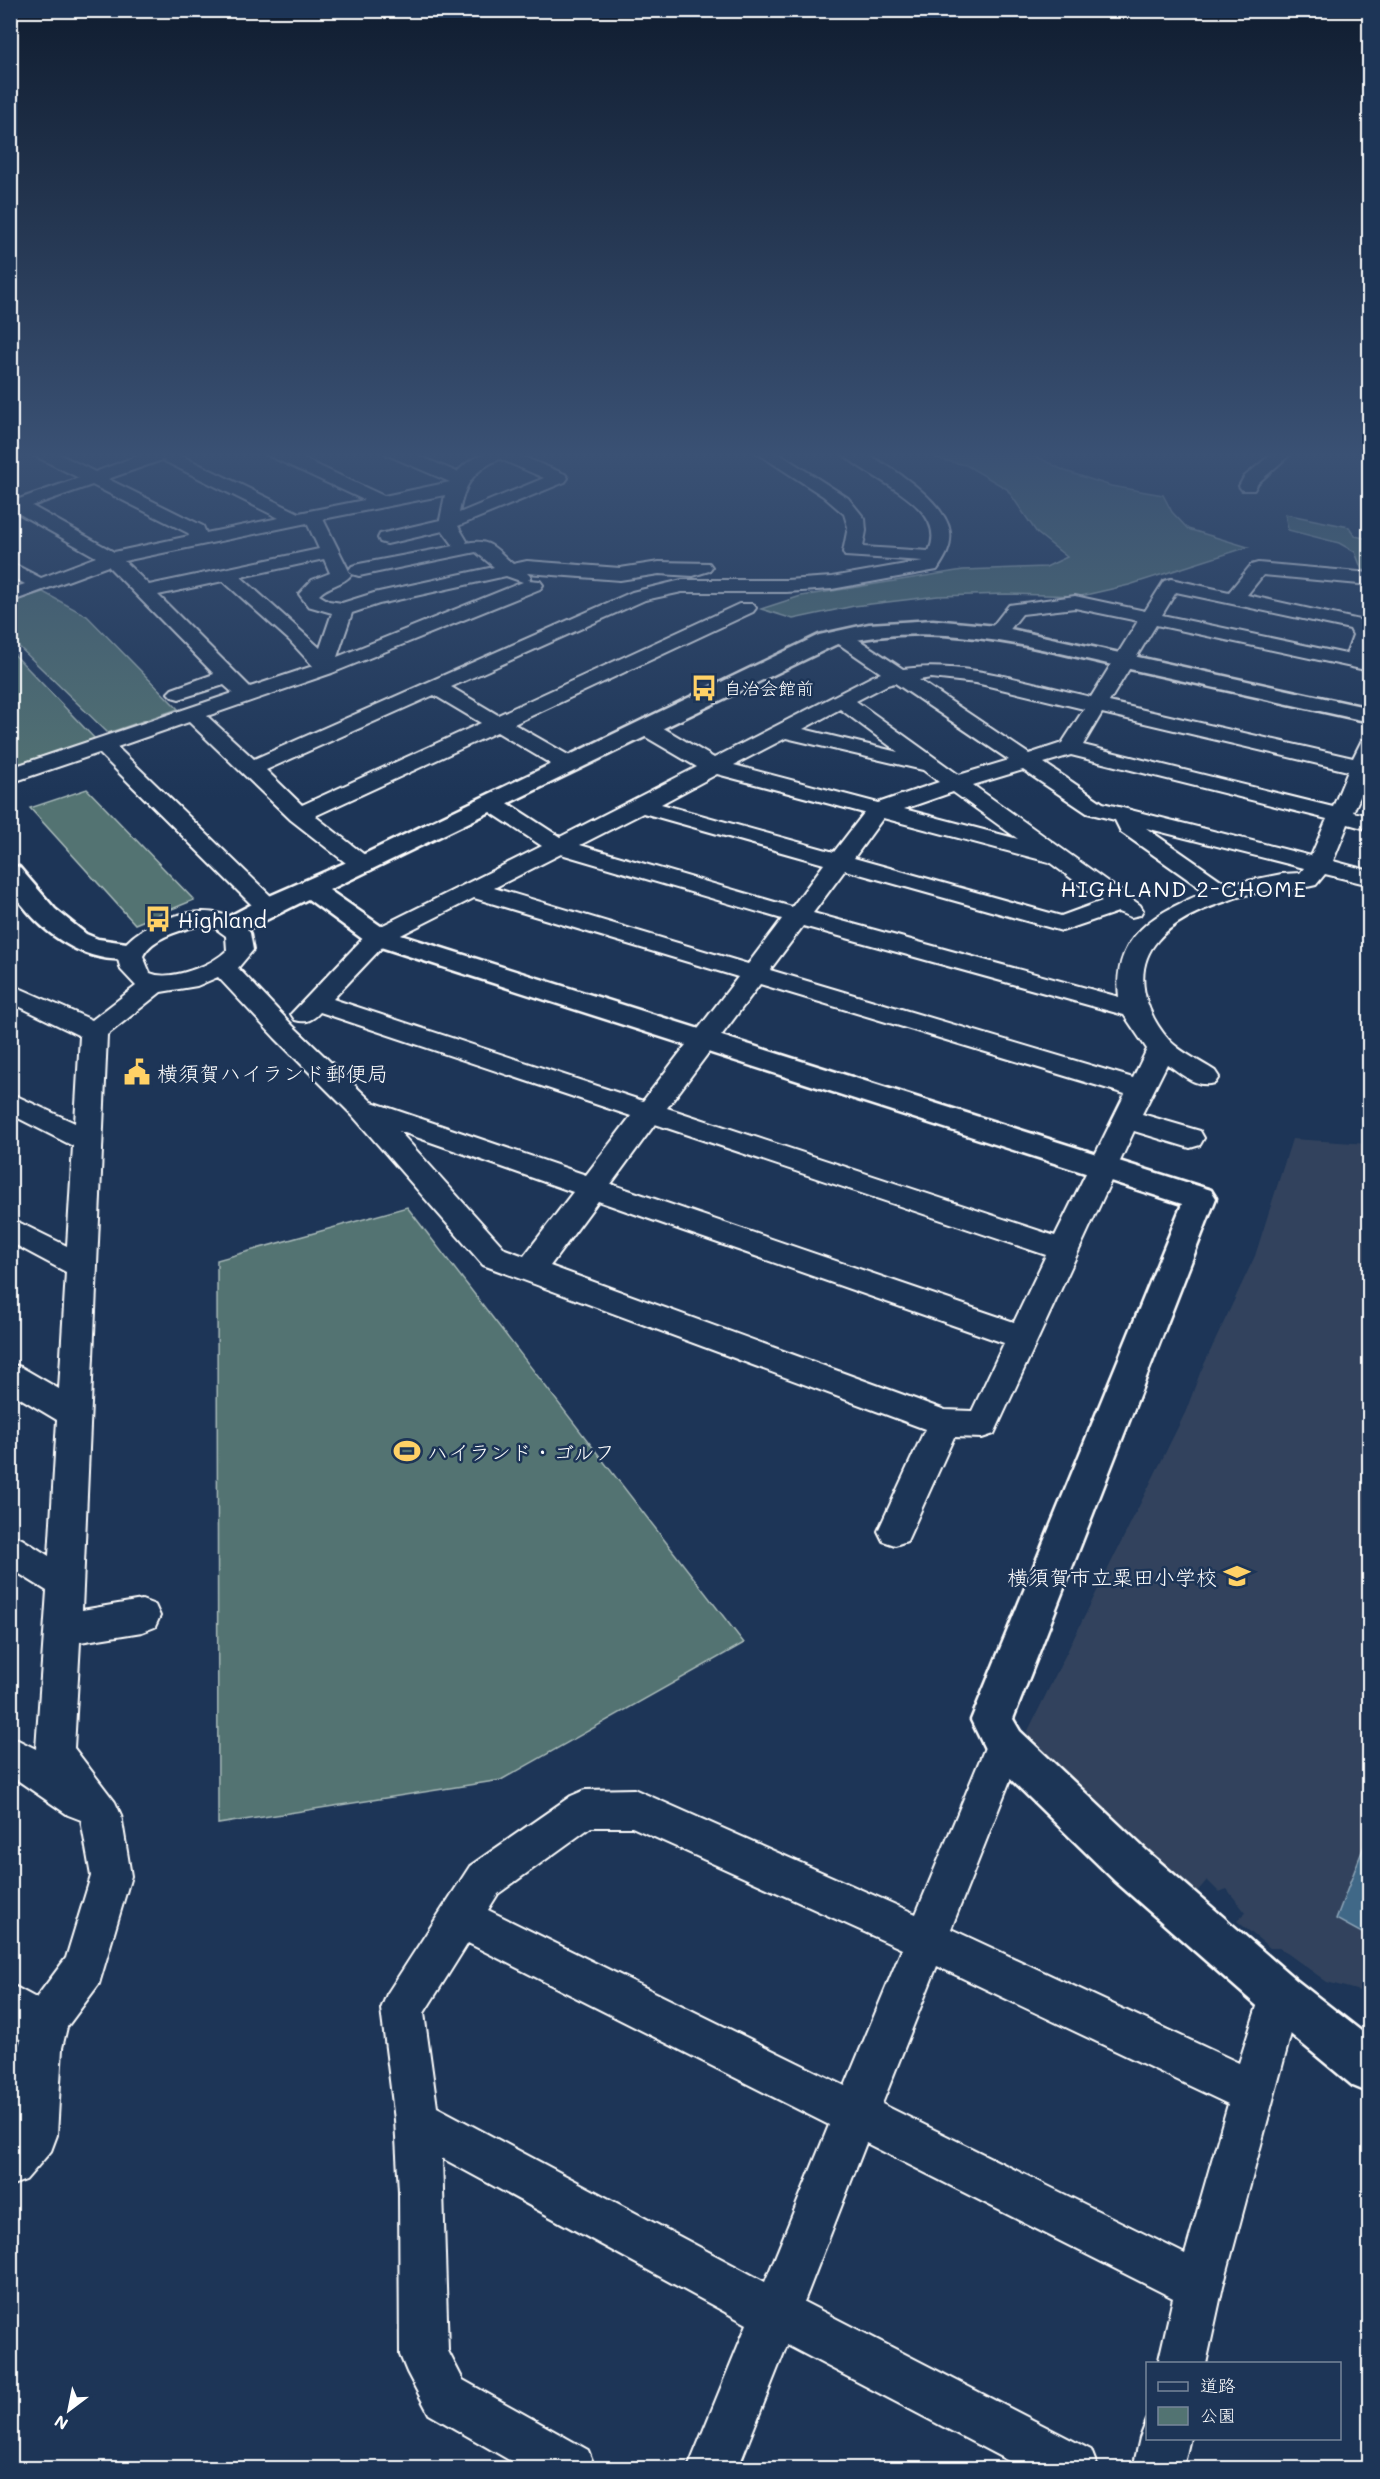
<svg xmlns="http://www.w3.org/2000/svg" width="1380" height="2479" viewBox="0 0 1380 2479" font-family="Mali,'Klee One',sans-serif">
	<rect width="100%" height="100%" fill="#1d3557"/>
	<filter id="ink" filterUnits="userSpaceOnUse"><feTurbulence type="fractalNoise" baseFrequency=".0167" numOctaves="2"/><feDisplacementMap in="SourceGraphic" scale="12" xChannelSelector="R" yChannelSelector="G"/><feConvolveMatrix kernelMatrix="1 2 1 2 8 2 1 2 1" color-interpolation-filters="sRGB"/></filter>
	<g filter="url(#ink)">
		<!-- built -->
		<path fill="#32435d" d="M1292 1139 1369 1144V1998L1367 1993 1327 1982 1280 1948H1270L1237 1921 1246 1913 1227 1889 1219 1892 1207 1880 1196 1893 1023 1741 1186 1411 1200 1373 1255 1256Z"/>
		<!-- green -->
		<path fill="#527372" stroke="#a8b9b8" stroke-width="1.5" d="M921 451H1026L1065 471 1111 486 1163 495 1172 512 1188 529 1248 547 1129 585 1081 596 1006 594 938 596 854 606 793 619 761 609 801 596 963 570 1046 567 1067 557 1037 533 1007 489 966 465 942 460Z
			M1285 514 1349 527 1355 536 1369 539V571L1362 570 1355 552 1339 543 1288 530Z
			M43 592 87 616 178 709 108 733 11 639V602Z
			M11 651 95 739 11 768Z
			M87 789 194 900 135 924 30 808Z
			M407 1207 744 1643 501 1780 218 1824 217 1260Z"/>
		<!-- water -->
		<path fill="#406787" stroke="#8ca4b7" stroke-width="1.5" d="M1369 1833V1937L1336 1919Z"/>
		<g fill="none" stroke-linecap="round" stroke-linejoin="round">
			<!-- minor casing -->
			<g stroke="#fff" stroke-width="4">
				<path id="minor" d="M31 451H53L95 472 150 451H179L178 454 299 513 364 500 267 455 265 451H287L384 496 450 482 387 455 385 451H408L457 472C475 453 490 451 515 451L514 453 565 474 568 478 565 482 458 526 467 541 466 543C491 538 495 549 513 564L527 561 620 568 659 562 709 563 712 567 709 571 693 576 659 574 620 580 527 573 531 577 528 580 540 581 543 585 540 589 332 673 207 716 254 759 632 592 682 580H786L832 577 923 561 845 556 843 552 848 527 844 514 823 496 754 451H775L848 498 865 519 866 531 863 547 929 551C951 503 860 477 841 451 848 451 857 450 863 453 889 464 946 502 950 532 952 547 945 558 937 570L832 589 786 592H682L645 600 451 687 498 715 739 604H753L756 608 753 612 514 724 577 760 580 765 577 770 569 772 561 770 497 732 315 816 371 860 375 865 371 870 363 872 355 870 291 820 189 722 117 747 277 902 280 907 277 912 268 914 259 912 99 753 10 783V768L233 693 224 685 179 699 172 697 168 693 172 689 214 674 108 566 10 602V589L25 584 10 576V562L41 578 96 557 16 512 10 513V496L19 499 79 478 33 455ZM500 459 544 478 459 513C464 485 473 470 500 459ZM162 460 279 518 206 533 203 526 108 479ZM92 485 188 533 189 536 114 552 32 506ZM445 495 440 520 380 534 378 538 380 542 387 544 443 531 454 546 359 564 352 566 349 570 352 574 359 576 476 552 494 567 374 593 342 603 329 601 319 595C328 585 343 585 351 575L323 519ZM307 523 319 549 149 585 124 561ZM324 559 330 573 312 580 299 594 308 606 332 613 320 648 241 577ZM506 576 523 582 337 657 352 613 379 604ZM223 581 289 640 313 666 250 687 158 595ZM434 695 481 723 302 805 266 770Z
					M1275 451H1294L1258 483 1254 490H1242L1239 486 1244 477Z
					M1258 563 1370 573V585L1263 575 1247 595 1364 621C1373 633 1370 644 1365 658L1370 659V671L1156 625 1109 702 1353 758 1362 740 1370 739V776L1353 812 1370 816V830L1348 824 1333 861 1370 871V885L1325 874 1316 885C1288 892 1257 889 1230 900 1205 908 1175 920 1158 940 1131 970 1145 1013 1169 1040 1180 1052 1200 1061 1215 1071L1219 1077 1215 1083C1196 1089 1182 1074 1167 1064L1142 1114 1200 1131 1204 1138 1200 1145 1190 1148 1134 1131 994 1434 982 1438 954 1437 907 1541 895 1545 883 1541 878 1531 925 1429 483 1265 352 1115 275 1038 218 977 197 986 161 992 107 1035 82 1610 142 1600 155 1605 160 1616 155 1627 142 1632 80 1642 74 1748 115 1802 121 1815 131 1876 99 1984 67 2027 62 2048 57 2135 51 2151 26 2180 10 2186V2129L13 2126 18 2048 21 2040 10 2032V1984L36 1998 66 1958 91 1876 81 1820 68 1815 10 1775V1736L36 1749 47 1591 10 1568V1534L22 1539 49 1556 57 1420 10 1392V1364L21 1367 59 1389 66 1272 10 1242V1218L67 1246 73 1146 10 1114V1093L75 1123 80 1036 10 1002V984L92 1020 136 986 121 970 117 956C136 917 222 892 250 933L253 950 238 968 293 1026 372 1102 586 1175 631 1116 320 1012C312 1021 306 1023 295 1020L291 1014 369 932 542 846 484 808 481 803 484 798 492 796 500 798 560 837 697 767 639 733 636 728 639 723 647 722 655 723 714 758 873 676 881 673 833 640 830 636 833 632H847L903 669C966 661 1029 683 1091 697L1138 621 1075 608 1022 614 1004 637H990L987 633 1009 605 1075 596 1145 611 1164 581 1171 579 1229 592 1251 565ZM1176 592 1350 629 1353 635 1346 654 1162 615ZM931 678 976 683 1084 709 1062 743 1029 754 919 680ZM895 683 1009 760 959 775 856 701 887 685ZM840 709 898 752 803 729ZM1102 713 1348 771 1333 807 1083 745ZM786 738 923 770 939 782 878 803 734 765ZM1071 755 1327 819 1311 856 1103 803 1044 763ZM1023 770 1087 813 1115 820 1121 832 1206 892C1157 912 1112 935 1119 997L813 913 845 870 1062 931 1118 912 1131 917 1140 915 1143 910 1140 905 973 785ZM717 774 864 813 834 852 661 804ZM953 792 1018 839 904 809ZM643 813 824 864 792 907 580 845ZM883 818 1049 862 1102 901 1061 916 854 858ZM1146 828 1304 868 1300 873 1282 874 1228 885ZM561 854 782 919 748 964 494 888ZM474 898 738 977 643 1101 333 999 387 942ZM201 925 215 928 226 936 227 950C213 965 170 982 150 973L143 956C152 937 182 930 201 925ZM803 926 1124 1015 1147 1049 1133 1078 770 970ZM760 984 1125 1094 1055 1236 667 1108ZM655 1124 1046 1255 1014 1322 611 1184ZM399 1131 573 1192 524 1256 505 1249ZM598 1201 1004 1343 972 1411 945 1410 550 1266Z
					M1005 1727 1019 1733 1024 1745 951 1929 1239 2063 1265 1981 1280 1975 1295 1981 1301 1996 1223 2286 1206 2364H1158L1173 2298 866 2143 804 2302 1091 2450 1098 2468H1022L787 2345 738 2468H688L747 2324 442 2158 448 2351 463 2380 588 2450 595 2468H523L429 2414 407 2372 400 2355 399 2191 395 2120 381 2009 387 1994 470 1866 571 1796 585 1790 634 1789 916 1914 991 1733ZM591 1827H632L902 1949 845 2086 488 1910 498 1894ZM468 1943 829 2125 765 2282 437 2107 424 2013ZM937 1966 1228 2104 1185 2254 882 2104Z
					M1147 2420 1148 2438H1190L1183 2468H1133L1140 2438Z"/>
			</g>
			<!-- tertiary casing -->
			<g stroke="#fff" stroke-width="5">
				<path id="tertiary" d="M933 620 997 626 1370 708V722C1291 705 1213 687 1134 670 1035 648 936 618 835 645L329 890 388 931 1211 1190 1216 1198 1013 1719 1020 1731 1147 1851 1296 1980 1370 2038V2093L1353 2086 1264 2012 1115 1881 990 1759 971 1720 1182 1204 368 943 308 899 242 932 232 934 222 932 218 926 222 920 258 901 354 859 819 635 869 624Z
					M10 865 19 867 55 909 86 934 98 939 141 945 145 951 141 957C96 968 51 941 24 907 20 902 12 895 10 888 9 881 10 872 10 865Z"/>
			</g>
			<!-- minor -->
			<use href="#minor" fill="#1d3557" fill-rule="evenodd"/>
			<!-- tertiary -->
			<use href="#tertiary" fill="#1d3557" fill-rule="evenodd"/>
		</g>
	</g>
	<!-- sky -->
	<linearGradient id="sky" x2="0" y2="1"><stop stop-color="#101d30"/><stop offset="0.57" stop-color="#3a5174"/><stop offset="1" stop-color="#3a5174" stop-opacity="0"/></linearGradient>
	<rect width="1380" height="798" fill="url(#sky)"/>
	<!-- icons -->
	<defs>
		<g id="bus-bare" transform="scale(2.07)"><path d="M-5-6H5V4H4V6H2V4H-2V6H-4V4H-5ZM-3.5-4V0h7V-4ZM-3.5 1.2v1.5H-2V1.2ZM2 1.2v1.5H3.5V1.2Z" fill="#ffd166" stroke="#1d3557" stroke-width="2.5" paint-order="stroke"/></g>
		<g id="civic-bare" transform="scale(2.07)"><path d="M-.6-6.5H3V-4.5H.6V-3L4-1V1h2V6H-6V1h2V-1L-.6-3ZM-1.2 2.5V6h2.4V2.5Z" fill="#ffd166" stroke="#1d3557" stroke-width="2.5" paint-order="stroke"/></g>
		<g id="stadium-bare" transform="scale(2.07)"><path d="M0-5a6.5 5 0 1 0 0 10a6.5 5 0 1 0 0-10ZM-3.5-1.8h7v3.6h-7Z" fill="#ffd166" stroke="#1d3557" stroke-width="2.5" paint-order="stroke"/></g>
		<g id="school-bare" transform="scale(2.07)"><path d="M0-5L7-2L0 1L-7-2ZM-4 1L0 2.5L4 1V4Q0 6-4 4Z" fill="#ffd166" stroke="#1d3557" stroke-width="2.5" paint-order="stroke"/></g>
	</defs>
	<g fill-rule="evenodd">
		<use href="#bus-bare" x="704" y="688"/>
		<use href="#bus-bare" x="158" y="919"/>
		<use href="#civic-bare" x="137" y="1072"/>
		<use href="#stadium-bare" x="407" y="1451"/>
		<use href="#school-bare" x="1237" y="1576"/>
	</g>
	<g text-anchor="middle" dominant-baseline="central" stroke-width="5" stroke-linejoin="round" paint-order="stroke">
		<!-- far-poi labels -->
		<g font-size="18" fill="#fff" stroke="#1d3557" text-anchor="start">
			<text x="724" y="688">自治会館前</text>
		</g>
		<!-- poi labels -->
		<g font-size="21" fill="#fff" stroke="#1d3557" text-anchor="start">
			<text x="178" y="919">Highland</text>
			<text x="157" y="1072">横須賀ハイランド郵便局</text>
			<text x="427" y="1451">ハイランド・ゴルフ</text>
			<text x="1217" y="1576" text-anchor="end">横須賀市立粟田小学校</text>
		</g>
		<!-- neighbourhood labels -->
		<g font-size="22" letter-spacing="1.5" fill="#fff" stroke="#1d3557">
			<text x="1184" y="888">HIGHLAND 2-CHOME</text>
		</g>
	</g>
	<!-- margin -->
	<rect width="1380" height="2479" fill="none" stroke="#1d3557" stroke-width="36"/>
	<rect x="18" y="18" width="1344" height="2443" fill="none" stroke="#fff" stroke-width="2" filter="url(#ink)"/>
	<!-- legend -->
	<rect x="1146" y="2362" width="195" height="78" fill="#1d3557" stroke="#77869a" stroke-width="1.5"/>
	<rect x="1158" y="2382" width="30" height="9" fill="#1d3557" stroke="#77869a" stroke-width="1.5"/>
	<text x="1200" y="2392" font-size="18" fill="#ffffff">道路</text>
	<rect x="1158" y="2407" width="30" height="18" fill="#527372" stroke="#77869a" stroke-width="1.5"/>
	<text x="1200" y="2422" font-size="18" fill="#ffffff">公園</text>
	<!-- north arrow -->
	<g transform="translate(69 2410) rotate(212)" stroke="#1d3557" stroke-width="4.5" paint-order="stroke">
	<path d="M0-4.5L10 22L0 15L-10 22Z" fill="#ffffff"/>
	<text y="-9" font-size="16" font-weight="bold" text-anchor="middle" fill="#ffffff">N</text>
	</g>
</svg>
